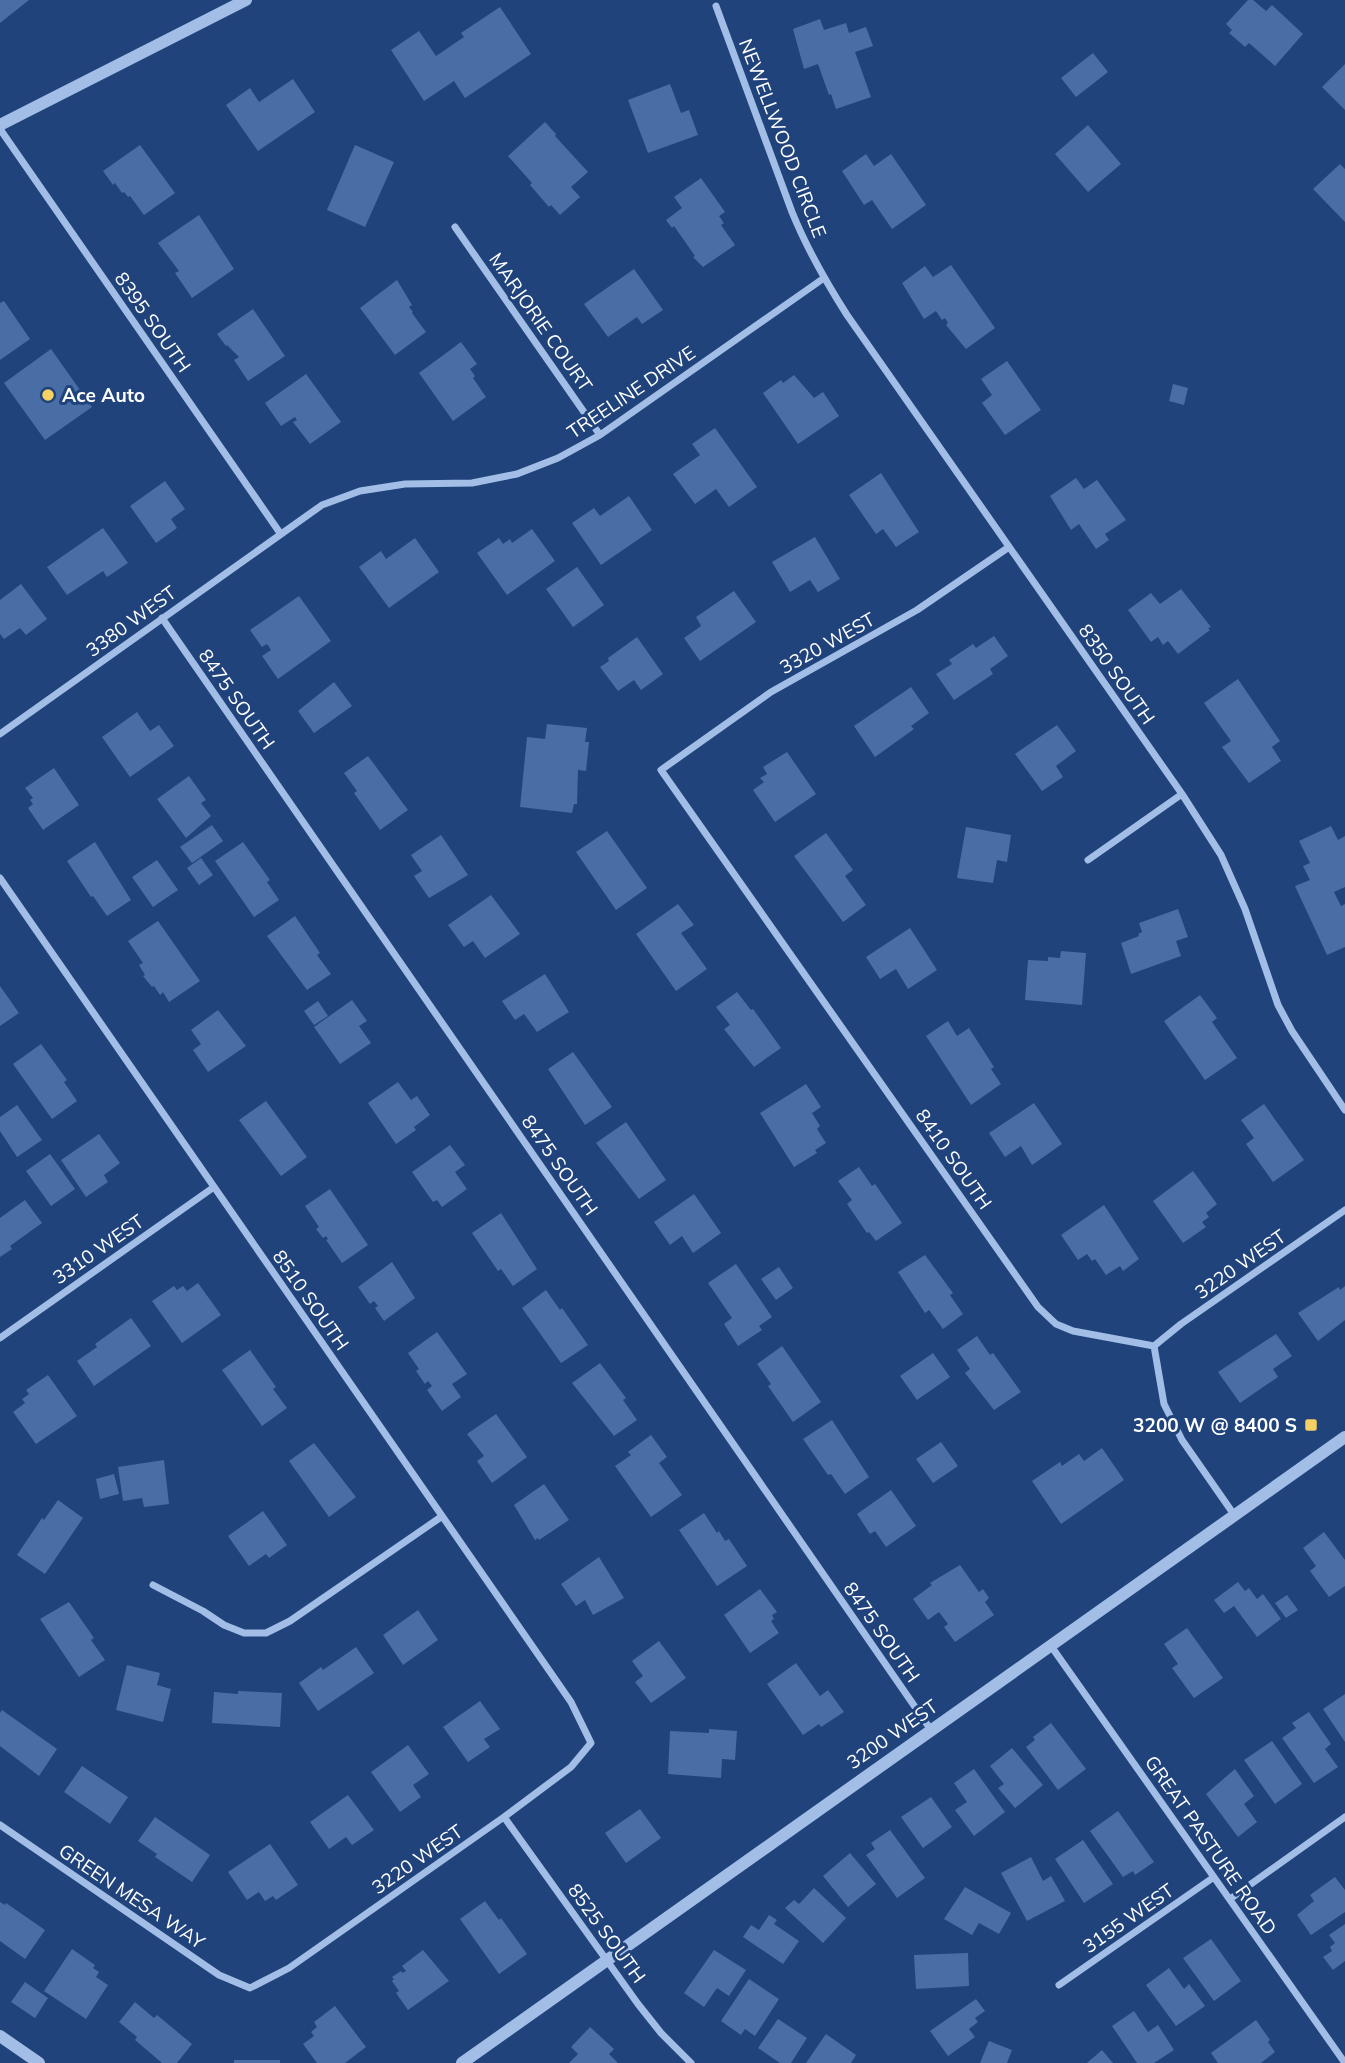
<svg xmlns="http://www.w3.org/2000/svg" width="1345" height="2063" viewBox="0 0 1345 2063" font-family="Mulish,sans-serif">
	<rect width="100%" height="100%" fill="#20437c"/>
	<!-- building -->
	<path fill="#496da5" d="M0 0H29L0 23Z
		M1248 0H1253L1266 11 1272 5 1303 34 1275 66 1249 43 1245 47 1229 33 1232 30 1226 24Z
		M500 7 531 54 465 98 454 81 424 101 391 50 419 31 436 56 464 37 461 33Z
		M820 19 824 30 846 23 849 33 866 27 873 46 855 52 871 97 836 109 831 94 829 95 818 64 804 69 793 29Z
		M1093 53 1108 72 1076 97 1061 78Z
		M1345 64V110L1322 87Z
		M293 79 315 112 258 151 226 105 250 88 259 102Z
		M670 84 681 113 689 110 698 135 648 153 628 100Z
		M545 122 556 134 555 136 588 172 571 187 580 197 560 215 551 205 549 207 530 185 532 183 508 156Z
		M1088 125 1121 164 1088 192 1055 154Z
		M140 145 175 193 144 215 130 196 128 197 124 192 122 193 115 183 113 185 103 171Z
		M355 145 394 162 365 227 327 210Z
		M866 154 874 166 891 154 926 205 892 229 872 200 864 205 842 171Z
		M1340 164 1345 169V222L1313 189Z
		M701 178 725 212 719 216 724 223 721 225 735 245 703 267 693 257 695 256 674 226 672 228 666 220 682 208 674 197Z
		M199 215 234 269 192 298 175 273 179 271 158 243Z
		M951 265 995 328 966 349 946 325 948 323 945 318 942 320 936 311 924 319 902 283 925 266 933 277Z
		M634 269 663 310 642 324 637 317 608 337 584 304Z
		M397 280 412 305 409 307 413 312 412 313 426 332 395 355 360 308Z
		M4 301 30 339 0 360V303Z
		M253 309 285 356 248 381 234 360 239 357 227 345 226 346 217 334Z
		M461 342 477 364 470 369 475 376 473 378 486 397 453 421 419 373Z
		M51 349 92 407 45 440 4 383Z
		M1007 361 1041 410 1005 435 982 403 992 395 981 379Z
		M306 374 341 422 310 444 293 422 297 420 295 417 281 426 265 403Z
		M794 375 814 398 823 392 839 416 798 444 763 393 781 380 783 383Z
		M1173 384 1188 388 1184 405 1169 401Z
		M715 428 757 487 729 507 716 489 695 504 673 474 700 455 692 444Z
		M881 473 919 532 896 547 883 529 876 534 849 495Z
		M1076 478 1084 489 1097 480 1126 520 1105 534 1109 540 1096 549 1079 524 1071 530 1050 496Z
		M165 481 185 509 171 519 177 528 156 543 130 506Z
		M629 496 652 530 601 565 572 523 594 508 600 516Z
		M103 528 128 563 107 577 103 571 67 595 47 567Z
		M532 529 555 561 507 595 477 553 499 538 503 544 510 539 512 543Z
		M815 537 840 579 818 592 810 580 790 592 772 562Z
		M415 538 439 572 389 608 359 567 381 551 386 559Z
		M577 567 604 605 573 627 546 589Z
		M21 584 47 619 26 635 20 628 4 639 0 634V600Z
		M1181 589 1211 627 1208 628 1210 630 1178 654 1168 641 1163 645 1158 637 1151 642 1128 610 1151 593 1160 604Z
		M734 591 756 622 700 661 684 638 701 626 696 617Z
		M299 596 331 641 278 679 262 656 271 650 267 644 262 647 250 630Z
		M994 636 1008 656 990 669 993 674 954 700 936 674 952 664 949 660 973 644 976 648Z
		M637 637 663 674 641 690 634 680 618 691 600 667 609 661 608 658Z
		M1238 679 1280 741 1272 747 1281 761 1249 783 1222 747 1231 741 1204 703Z
		M334 682 352 706 314 733 298 711Z
		M911 687 929 713 911 726 914 729 875 757 854 726Z
		M137 712 150 731 159 725 174 746 130 777 102 737Z
		M547 724 587 728 585 742H589L586 771 578 770 577 804H574L572 813 520 807 527 737 545 739Z
		M1057 725 1076 751 1056 766 1063 777 1042 791 1015 754Z
		M787 752 816 794 775 822 753 790 764 782 760 778 767 774 763 767Z
		M368 756 408 810 380 830 354 793 357 791 344 773Z
		M54 768 79 805 43 830 28 808 33 804 30 800 33 798 25 788Z
		M189 776 206 800 201 803 211 816 186 838 157 799Z
		M212 825 223 841 192 863 180 847Z
		M1331 826 1338 840 1345 836V887L1334 892 1341 906 1345 904V947L1327 955 1295 886 1310 880 1303 866 1310 863 1299 841Z
		M966 827 1011 835 1007 862 997 860 993 883 957 878Z
		M607 831 647 888 616 910 576 852Z
		M826 833 853 870 845 876 866 905 843 922 794 856Z
		M441 835 468 875 429 898 414 876 422 871 411 855Z
		M95 842 131 900 107 916 93 896 91 897 67 861Z
		M243 842 270 880 267 882 279 900 254 917 215 861Z
		M201 858 213 875 199 885 187 868Z
		M157 860 178 890 153 907 132 877Z
		M491 895 520 934 485 958 473 941 464 947 448 925Z
		M678 904 694 925 681 933 707 969 676 991 636 934Z
		M1178 909 1188 937 1176 941 1181 956 1131 974 1121 943 1139 936 1138 934 1142 932 1139 923Z
		M295 916 320 953 317 955 331 974 307 990 267 936Z
		M158 921 200 981 169 1002 163 992 160 995 154 986 152 987 143 976 145 975 139 965 143 963 128 941Z
		M910 928 937 970 908 989 896 969 880 979 866 957Z
		M1061 951 1086 953 1082 1005 1025 1000 1028 960 1048 961V957L1060 958Z
		M545 974 569 1012 537 1032 524 1014 515 1020 502 1001Z
		M0 986 19 1013 0 1026Z
		M737 992 751 1010 753 1009 781 1048 754 1067 724 1029 730 1025 716 1007Z
		M1200 995 1217 1018 1212 1022 1237 1058 1205 1080 1164 1021Z
		M352 1000 367 1021 359 1026 371 1043 340 1064 314 1027Z
		M318 1001 328 1016 314 1025 304 1011Z
		M218 1010 246 1046 208 1072 193 1050 201 1044 191 1030Z
		M948 1021 957 1036 969 1028 994 1067 991 1069 1001 1084 971 1105 926 1036Z
		M41 1044 67 1080 64 1082 77 1101 52 1119 13 1064Z
		M573 1052 612 1107 585 1125 548 1069Z
		M398 1082 411 1100 417 1096 430 1115 414 1127 416 1130 396 1144 368 1103Z
		M806 1084 821 1107 812 1113 820 1126 817 1129 826 1143 815 1150 817 1153 794 1167 760 1113Z
		M266 1101 307 1157 281 1176 239 1120Z
		M1034 1103 1062 1144 1032 1165 1021 1146 1005 1157 989 1133Z
		M1264 1104 1304 1160 1273 1182 1246 1144 1254 1138 1241 1120Z
		M17 1105 42 1140 17 1157 0 1131V1117Z
		M626 1122 666 1180 639 1199 596 1143Z
		M99 1134 120 1163 104 1175 108 1182 86 1197 61 1160Z
		M450 1145 465 1165 455 1172 467 1189 442 1207 437 1200 433 1202 412 1172Z
		M50 1154 75 1189 51 1206 26 1171Z
		M859 1167 872 1186 875 1184 902 1223 876 1241 869 1232 867 1233 847 1204 852 1200 838 1181Z
		M1193 1171 1217 1204 1206 1213 1209 1217 1202 1222 1206 1227 1183 1243 1153 1201Z
		M330 1189 368 1245 342 1263 326 1240 328 1239 326 1236 323 1238 316 1229 319 1227 305 1206Z
		M694 1194 721 1233 693 1253 682 1236 670 1245 654 1222Z
		M25 1200 42 1223 10 1246 12 1249 0 1257V1218Z
		M1104 1205 1139 1259 1123 1271 1120 1266 1106 1275 1095 1259 1092 1261 1087 1254 1078 1260 1061 1235Z
		M501 1213 537 1269 513 1286 501 1269 498 1271 472 1233Z
		M925 1255 953 1293 950 1295 963 1314 943 1329 929 1310 925 1313 898 1272Z
		M392 1262 415 1298 384 1321 375 1308 378 1306 374 1301 370 1304 358 1287Z
		M736 1264 772 1317 759 1326 762 1330 738 1346 724 1324 732 1318 708 1283Z
		M779 1267 793 1288 776 1300 761 1279Z
		M198 1283 221 1315 182 1343 152 1301 174 1286 177 1290 183 1286 187 1291Z
		M1345 1286V1320L1318 1341 1298 1313 1339 1287 1340 1290Z
		M546 1290 560 1310 562 1308 588 1345 561 1363 522 1308Z
		M131 1318 151 1346 94 1386 77 1361 97 1347 95 1344Z
		M437 1332 467 1374 452 1384 461 1397 442 1411 427 1390 432 1386 428 1381 425 1384 416 1371 419 1369 408 1353Z
		M1276 1334 1292 1356 1273 1369 1278 1377 1240 1403 1218 1372Z
		M977 1336 990 1355 993 1353 1021 1392 994 1410 965 1373 970 1369 957 1350Z
		M782 1346 821 1402 793 1422 768 1386 771 1384 757 1364Z
		M250 1350 276 1387 273 1389 287 1408 262 1426 222 1370Z
		M933 1353 950 1377 917 1400 900 1376Z
		M600 1363 626 1398 623 1400 637 1420 614 1436 572 1383Z
		M48 1375 77 1416 36 1444 13 1412 25 1403 22 1399 29 1394 26 1390Z
		M496 1414 527 1457 492 1483 477 1461 484 1456 467 1434Z
		M832 1420 869 1477 845 1494 831 1474 828 1475 803 1439Z
		M651 1435 667 1457 659 1463 682 1495 651 1517 615 1466 631 1455 628 1452Z
		M941 1442 958 1466 933 1483 916 1459Z
		M314 1443 356 1497 329 1517 289 1461Z
		M1102 1448 1124 1480 1061 1524 1032 1481 1060 1462 1062 1466 1079 1454 1084 1461Z
		M164 1460 169 1504 144 1507 142 1498 123 1501 118 1467Z
		M114 1474 119 1494 100 1499 96 1479Z
		M544 1484 569 1520 539 1540 538 1538 535 1540 514 1505Z
		M891 1490 916 1526 886 1547 875 1531 870 1534 857 1514Z
		M58 1500 83 1518 45 1574 17 1555 42 1518 44 1520Z
		M263 1511 287 1545 269 1558 266 1554 249 1566 228 1536Z
		M704 1513 717 1533 719 1531 725 1541 729 1539 747 1566 717 1586 679 1530Z
		M1324 1532 1345 1560V1586L1329 1597 1310 1571 1316 1566 1303 1548Z
		M599 1557 624 1598 593 1615 585 1600 576 1606 561 1584Z
		M960 1565 979 1592 983 1589 989 1598 985 1602 994 1615 955 1642 944 1627 948 1624 939 1612 928 1620 913 1599 932 1585 930 1583Z
		M1238 1582 1245 1591 1249 1588 1257 1599 1263 1594 1281 1619 1257 1637 1234 1606 1224 1613 1214 1600Z
		M760 1589 777 1612 772 1615 774 1619 771 1621 779 1633 750 1653 724 1615Z
		M1287 1595 1298 1610 1286 1618 1275 1603Z
		M69 1602 94 1638 91 1640 105 1660 79 1677 40 1619Z
		M418 1610 438 1640 403 1665 383 1635Z
		M1187 1628 1223 1678 1194 1698 1172 1668 1178 1664 1164 1644Z
		M659 1641 686 1678 651 1703 635 1682 643 1676 632 1661Z
		M356 1647 374 1673 318 1711 299 1683 321 1667 323 1670Z
		M796 1663 820 1696 828 1690 844 1712 821 1727 819 1724 803 1735 767 1684Z
		M127 1665 160 1673 157 1685 171 1689 163 1722 116 1710Z
		M238 1691 282 1693 280 1727 212 1723 214 1692 238 1694Z
		M1345 1694V1742L1323 1709Z
		M480 1701 500 1729 484 1739 490 1747 468 1762 443 1727Z
		M2 1710 57 1749 39 1776 0 1746V1713Z
		M1309 1712 1331 1744 1325 1749 1338 1767 1314 1783 1282 1738 1296 1728 1292 1723Z
		M1051 1723 1086 1769 1058 1790 1026 1747 1035 1740 1033 1737Z
		M709 1729 737 1731 735 1760 722 1759 721 1778 668 1774 670 1731 709 1733Z
		M1272 1741 1302 1784 1275 1804 1244 1760Z
		M408 1745 429 1774 413 1785 421 1797 400 1812 371 1772Z
		M1012 1748 1043 1785 1015 1808 998 1788 1004 1784 990 1766Z
		M82 1766 128 1797 110 1824 64 1792Z
		M974 1769 1005 1812 974 1836 955 1810 967 1802 954 1783Z
		M1235 1769 1254 1796 1244 1804 1257 1822 1238 1837 1206 1794Z
		M348 1795 374 1830 352 1845 346 1837 329 1849 310 1822Z
		M931 1797 952 1827 923 1848 901 1817Z
		M640 1809 661 1838 626 1863 605 1833Z
		M1118 1811 1154 1862 1135 1875 1133 1871 1123 1877 1090 1831Z
		M155 1817 210 1855 192 1882 155 1857 157 1854 138 1841Z
		M890 1830 925 1878 897 1898 866 1855 875 1849 871 1843Z
		M1083 1840 1113 1884 1084 1903 1055 1859Z
		M270 1844 298 1885 276 1900 273 1896 265 1901 259 1892 247 1900 228 1872Z
		M850 1853 876 1884 848 1907 823 1876Z
		M1031 1857 1043 1881 1051 1876 1065 1901 1027 1921 1001 1873Z
		M1335 1877 1345 1890V1912L1311 1935 1297 1915 1314 1901 1310 1895Z
		M965 1887 1011 1913 999 1934 979 1923 972 1935 944 1919Z
		M814 1888 846 1918 823 1943 785 1908 794 1900 799 1904Z
		M485 1901 499 1920 501 1918 527 1954 499 1974 460 1919Z
		M0 1902 5 1905 6 1903 45 1930 25 1959 0 1941Z
		M769 1915 777 1920 774 1924 799 1941 783 1964 743 1937 751 1925 759 1930Z
		M1345 1924V1961L1333 1970 1323 1957 1332 1951 1330 1947 1335 1943 1329 1935Z
		M1211 1939 1241 1981 1214 2001 1183 1958Z
		M72 1949 95 1965 93 1968 99 1972 96 1977 108 1985 86 2019 44 1991Z
		M423 1950 449 1981 408 2010 396 1993 399 1991 392 1981 394 1979 392 1977 401 1971 402 1973 406 1971 402 1966Z
		M714 1950 746 1970 729 1996 717 1988 704 2007 684 1993Z
		M968 1953 969 1986 916 1989 914 1955Z
		M1169 1968 1184 1989 1189 1984 1205 2006 1176 2026 1146 1985Z
		M749 1979 779 1999 755 2036 745 2029 741 2035 721 2021Z
		M25 1982 48 1998 35 2018 11 2002Z
		M976 1999 985 2011 975 2018 978 2022 969 2029 975 2037 948 2056 930 2031Z
		M135 2002 154 2018 157 2015 192 2044 177 2063H162L135 2040 137 2037 119 2022Z
		M335 2006 366 2047 345 2063H317L303 2044 314 2036 311 2032 317 2027 314 2022Z
		M1134 2011 1148 2032 1158 2025 1174 2050 1154 2063H1137L1112 2026Z
		M778 2019 807 2038 791 2063H780L758 2048Z
		M1256 2020 1270 2040 1268 2042 1275 2052 1261 2063H1218L1211 2053Z
		M590 2027 614 2049 609 2054 618 2063H569L578 2054 571 2047Z
		M826 2034 856 2055 851 2063H806Z
		M989 2041 1012 2050 1007 2063H980Z
		M1102 2050 1113 2063H1087Z
		M234 2060H280V2063H234Z"/>
	<g fill="none" stroke-linecap="round" stroke-linejoin="round">
		<!-- minor -->
		<path stroke="#a2bee6" stroke-width="7" d="M716 6 792 212C807 249 826 282 847 315L1182 794 1221 855 1245 909 1278 1005 1292 1031 1345 1110
			M0 129 280 533
			M455 227 600 435
			M1009 547 917 610 771 692 661 770 1038 1307 1056 1324 1073 1331 1154 1346 1164 1404 1182 1440 1235 1516
			M162 618 931 1730
			M0 734 322 505 360 491 405 484 472 483 517 474 558 458 600 435 824 278
			M1088 860 1182 794
			M0 878 571 1702 591 1743 571 1767 504 1817 289 1968 250 1988 219 1975 0 1825
			M0 1338 214 1187
			M1154 1346 1181 1324 1345 1210
			M153 1585 203 1611 224 1625 244 1633H266L290 1621 441 1517
			M1051 1646 1345 2063
			M504 1817 638 2004 661 2033 691 2063
			M1230 1899 1345 1817
			M1059 1985 1214 1877"/>
		<!-- tertiary -->
		<path stroke="#a2bee6" stroke-width="12" d="M0 125 246 0
			M0 2036 39 2063
			M462 2063 1345 1437"/>
	</g>
	<!-- markers -->
	<g fill="#f4d163" stroke="#20437c" stroke-width="2.5">
		<circle cx="48" cy="395" r="7"/>
		<rect x="1304" y="1418" width="14" height="14" rx="3.5"/>
	</g>
	<g text-anchor="middle" dominant-baseline="central" stroke-width="6" stroke-linejoin="round" paint-order="stroke">
		<!-- street labels -->
		<g font-size="19" fill="#fff" stroke="#20437c">
			<text transform="translate(783 138) rotate(69)">NEWELLWOOD CIRCLE</text>
			<text transform="translate(153 322) rotate(55)">8395 SOUTH</text>
			<text transform="translate(541 322) rotate(55)">MARJORIE COURT</text>
			<text transform="translate(631 392) rotate(-34)">TREELINE DRIVE</text>
			<text transform="translate(131 621) rotate(-36)">3380 WEST</text>
			<text transform="translate(827 643) rotate(-29)">3320 WEST</text>
			<text transform="translate(1117 674) rotate(55)">8350 SOUTH</text>
			<text transform="translate(237 699) rotate(55)">8475 SOUTH</text>
			<text transform="translate(954 1159) rotate(55)">8410 SOUTH</text>
			<text transform="translate(560 1165) rotate(55)">8475 SOUTH</text>
			<text transform="translate(98 1249) rotate(-35)">3310 WEST</text>
			<text transform="translate(1240 1264) rotate(-35)">3220 WEST</text>
			<text transform="translate(311 1300) rotate(55)">8510 SOUTH</text>
			<text transform="translate(882 1632) rotate(55)">8475 SOUTH</text>
			<text transform="translate(892 1734) rotate(-35)">3200 WEST</text>
			<text transform="translate(1211 1845) rotate(55)">GREAT PASTURE ROAD</text>
			<text transform="translate(417 1859) rotate(-35)">3220 WEST</text>
			<text transform="translate(132 1896) rotate(34)">GREEN MESA WAY</text>
			<text transform="translate(1128 1918) rotate(-35)">3155 WEST</text>
			<text transform="translate(607 1933) rotate(54)">8525 SOUTH</text>
		</g>
		<!-- poi labels -->
		<g font-size="19" font-weight="bold" fill="#fff" stroke="#20437c" text-anchor="start">
			<text x="62" y="395">Ace Auto</text>
			<text x="1297" y="1425" text-anchor="end">3200 W @ 8400 S</text>
		</g>
	</g>
</svg>
